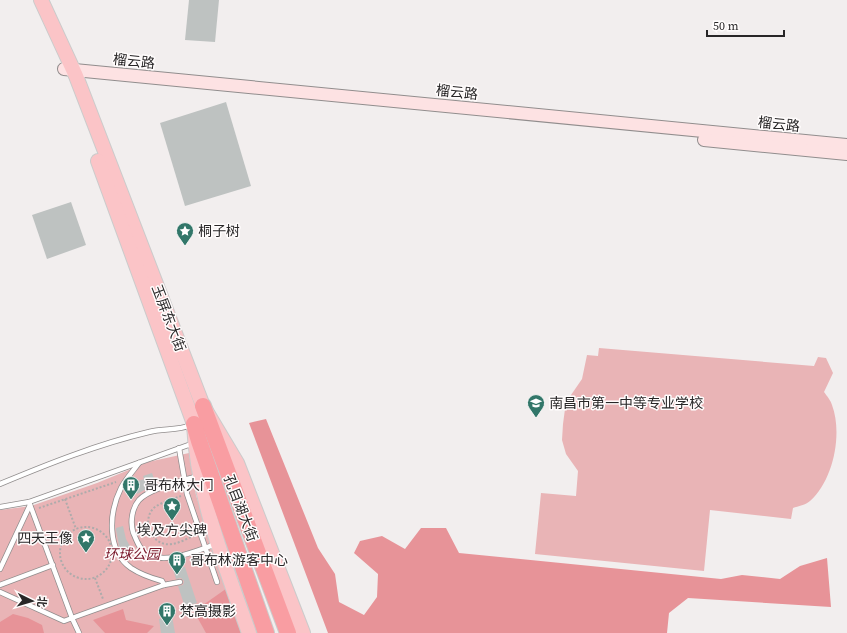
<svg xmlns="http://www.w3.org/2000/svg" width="847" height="633" font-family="'Source Serif 4','Noto Sans SC',serif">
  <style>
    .green { fill: #e9b4b6 }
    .forest { fill: #e79398 }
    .building { fill: #bec2c1 }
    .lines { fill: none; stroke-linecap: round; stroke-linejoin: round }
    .lane-casing { stroke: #918d8d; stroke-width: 6 }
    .secondary-casing { stroke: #918d8d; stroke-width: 14 }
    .primary-casing { stroke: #cbcbcb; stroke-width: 16 }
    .highway-casing { stroke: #cbcbcb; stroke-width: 18 }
    .path { stroke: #aeabab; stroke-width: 2; stroke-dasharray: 2 2; stroke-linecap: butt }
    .lane { stroke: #fff; stroke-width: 4.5 }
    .secondary { stroke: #fde2e3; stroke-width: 12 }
    .primary { stroke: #fbc4c7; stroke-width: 14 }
    .highway { stroke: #f99da2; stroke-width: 16 }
    .labels { text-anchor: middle; stroke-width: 3; stroke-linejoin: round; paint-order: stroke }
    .street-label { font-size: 14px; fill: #282627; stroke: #fffcfc }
    .poi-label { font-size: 14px; fill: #282627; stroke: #fffcfc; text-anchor: start }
    .park-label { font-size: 14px; font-style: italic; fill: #7a182a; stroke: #fffcfc }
  </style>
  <rect width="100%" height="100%" fill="#f2eeee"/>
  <!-- green -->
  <g class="green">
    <path d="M 599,348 L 814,366 L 818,357 L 826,358 L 833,373 L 824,392 C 827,396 831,401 832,405 C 843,434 833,481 810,501 C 806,505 798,506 793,508 L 791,519 L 710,510 L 704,571 L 535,554 L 541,493 L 576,496 L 578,471 L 566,454 L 562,440 L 563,424 L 565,409 L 571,395 L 582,379 L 587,355 L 598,356 Z"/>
    <path d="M 189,453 L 196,495 L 241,633 L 0,633 L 0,510 L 31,506 L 97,483 L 148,462 Z"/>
  </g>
  <!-- forest -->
  <g class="forest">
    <path d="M 266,419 L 318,548 L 335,574 L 339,602 L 364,615 L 377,597 L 378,574 L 354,553 L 360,541 L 382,536 L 405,549 L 421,528 L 446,528 L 459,553 L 721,579 L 742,575 L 780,579 L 800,566 L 827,558 L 831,607 L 688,598 L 669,613 L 667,633 L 328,633 L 249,423 Z"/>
    <path d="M 230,586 L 247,633 L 206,633 L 196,615 L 203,605 Z"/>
    <path d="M 123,609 L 126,620 L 154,626 L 147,633 L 105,633 L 93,620 Z"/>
    <path d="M 13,614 L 28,618 L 42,625 L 44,633 L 0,633 L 0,622 Z"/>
  </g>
  <!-- building -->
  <g class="building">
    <path d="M 189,0 L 219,0 L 215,42 L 185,40 Z"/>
    <path d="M 226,102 L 251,186 L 185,206 L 160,123 Z"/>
    <path d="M 71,202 L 86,245 L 47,259 L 32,215 Z"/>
    <path d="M 152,473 L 156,484 L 137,494 L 133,483 L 144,479 L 143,476 Z"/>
    <path d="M 123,526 L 126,539 L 134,553 L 125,557 L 119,546 L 116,530 L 116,528 Z"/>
    <path d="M 185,567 L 197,603 L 185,607 L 178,586 L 183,585 L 184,581 L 181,578 L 176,579 L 173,569 Z"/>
    <path d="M 172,616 L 175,633 L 161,633 L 159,619 Z"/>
  </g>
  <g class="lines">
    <!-- lane casing -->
    <g class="lane-casing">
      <g id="lane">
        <path d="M 179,448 L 187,494 L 217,582"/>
        <path d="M 139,463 C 133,471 125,480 121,488 C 109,512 106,550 131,568 C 140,574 151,578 162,581 L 164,585"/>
        <path d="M 199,476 C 183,480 149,489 139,500 C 132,508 130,522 133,532 C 136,539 139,549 146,553 C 164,566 198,550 216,544"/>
        <path d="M 0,484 C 48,464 98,444 149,432 C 163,428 177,431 191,425"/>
        <path d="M 29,502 L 72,618 L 164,585 L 180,582"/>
        <path d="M 0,507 L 29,502 L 194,443"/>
        <path d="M 0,569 L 30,505"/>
        <path d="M 0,585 L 53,565"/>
        <path d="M 0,592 L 64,621 L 72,618 L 79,633"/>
      </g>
    </g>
    <!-- secondary casing -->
    <g class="secondary-casing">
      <g id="secondary">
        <path d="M 64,69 L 847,145"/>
        <path d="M 704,140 L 847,154"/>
      </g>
    </g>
    <!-- primary casing -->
    <g class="primary-casing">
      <g id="primary">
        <path d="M 41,0 L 76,76 L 203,406 L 237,463 L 303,633"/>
        <path d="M 98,161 L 194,424 C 197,497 225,565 249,633"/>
      </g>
    </g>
    <!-- highway casing -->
    <g class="highway-casing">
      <g id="highway">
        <path d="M 203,406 L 288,633"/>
        <path d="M 194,424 L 199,441 L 266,633"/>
      </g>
    </g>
    <!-- path -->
    <g class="path">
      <path d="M 181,496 C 173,499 162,502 155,507 C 142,517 149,541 165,544 C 175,546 186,539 195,535"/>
      <path d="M 65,499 L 76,529"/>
      <path d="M 39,508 L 116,482"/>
      <circle cx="86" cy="553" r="26"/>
      <path d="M 142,534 L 150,531"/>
      <path d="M 95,578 L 103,599"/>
    </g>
    <!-- lane -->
    <use href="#lane" class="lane"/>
    <!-- secondary -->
    <use href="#secondary" class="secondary"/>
    <!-- primary -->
    <use href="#primary" class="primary"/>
    <!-- highway -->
    <use href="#highway" class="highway"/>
  </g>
  <!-- icons -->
  <defs>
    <g id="sight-pin" transform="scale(0.9)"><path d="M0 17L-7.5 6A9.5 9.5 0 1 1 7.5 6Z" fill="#327669" stroke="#fffcfc"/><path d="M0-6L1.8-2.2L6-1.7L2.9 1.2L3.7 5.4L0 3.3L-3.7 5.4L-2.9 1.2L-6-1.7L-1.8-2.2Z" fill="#fff"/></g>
    <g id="school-pin" transform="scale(0.9)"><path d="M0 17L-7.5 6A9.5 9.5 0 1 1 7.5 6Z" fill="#327669" stroke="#fffcfc"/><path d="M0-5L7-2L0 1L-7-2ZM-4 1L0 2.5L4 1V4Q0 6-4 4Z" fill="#fff"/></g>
    <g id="building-pin" transform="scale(0.9)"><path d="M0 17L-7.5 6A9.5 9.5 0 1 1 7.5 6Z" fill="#327669" stroke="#fffcfc"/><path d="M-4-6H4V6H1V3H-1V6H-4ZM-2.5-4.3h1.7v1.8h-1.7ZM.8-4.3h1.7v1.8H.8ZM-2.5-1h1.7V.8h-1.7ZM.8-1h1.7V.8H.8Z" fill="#fff"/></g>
  </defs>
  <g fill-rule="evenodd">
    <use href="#sight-pin" x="185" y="231"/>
    <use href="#school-pin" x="536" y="403"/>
    <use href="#building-pin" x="131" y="485"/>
    <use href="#sight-pin" x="172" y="506"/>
    <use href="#sight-pin" x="86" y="538"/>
    <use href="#building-pin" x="177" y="560"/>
    <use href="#building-pin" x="167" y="611"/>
  </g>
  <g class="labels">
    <!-- street labels -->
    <g class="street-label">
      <text transform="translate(134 61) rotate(6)" y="5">榴云路</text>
      <text transform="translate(457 92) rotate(6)" y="5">榴云路</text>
      <text transform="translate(779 124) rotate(6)" y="5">榴云路</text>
      <text transform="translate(169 318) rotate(69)" y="5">玉屏东大街</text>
      <text transform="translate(241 508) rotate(69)" y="5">孔目湖大街</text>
    </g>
    <!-- poi labels -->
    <g class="poi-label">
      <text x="198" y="236">桐子树</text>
      <text x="549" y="408">南昌市第一中等专业学校</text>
      <text x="144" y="490">哥布林大门</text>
      <text x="172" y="535" text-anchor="middle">埃及方尖碑</text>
      <text x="73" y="543" text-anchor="end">四天王像</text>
      <text x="190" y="565">哥布林游客中心</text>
      <text x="180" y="616">梵高摄影</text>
    </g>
    <!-- park labels -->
    <g class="park-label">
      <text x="132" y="559">环球公园</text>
    </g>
  </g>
  <!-- north arrow -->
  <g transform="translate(32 601) rotate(95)" stroke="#fffcfc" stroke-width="3" paint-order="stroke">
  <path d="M0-3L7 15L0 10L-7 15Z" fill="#282627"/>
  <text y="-6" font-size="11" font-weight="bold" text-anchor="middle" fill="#282627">北</text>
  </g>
  <!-- scale -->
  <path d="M707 30v6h77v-6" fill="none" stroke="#282627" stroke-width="2"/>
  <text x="713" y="30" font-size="12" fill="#282627" stroke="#fffcfc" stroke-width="3" paint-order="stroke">50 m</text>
</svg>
